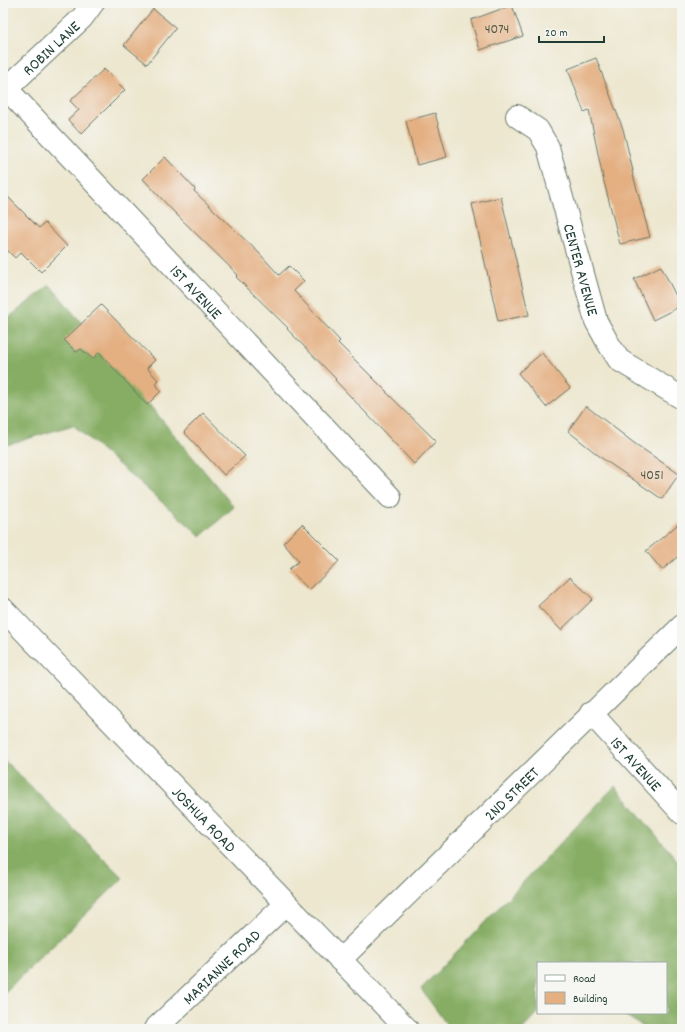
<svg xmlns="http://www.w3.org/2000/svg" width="685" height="1032" font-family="Dekko,sans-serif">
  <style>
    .forest { fill: #86ad64; stroke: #52754c }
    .building { fill: #e4af81 }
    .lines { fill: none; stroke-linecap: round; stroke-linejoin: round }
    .minor-casing { stroke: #67786a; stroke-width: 24 }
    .major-casing { stroke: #67786a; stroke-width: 24 }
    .minor { stroke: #fff; stroke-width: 22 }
    .major { stroke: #fff; stroke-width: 22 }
    .labels { text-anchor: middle; stroke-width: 4; stroke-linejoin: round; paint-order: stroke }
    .number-label { font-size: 14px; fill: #505a47 }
    .street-label { font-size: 16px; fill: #1f3d34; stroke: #f6f6f2 }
  </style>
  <rect width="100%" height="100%" fill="#f6f6f2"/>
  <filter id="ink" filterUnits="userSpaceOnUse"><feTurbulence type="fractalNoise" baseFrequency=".025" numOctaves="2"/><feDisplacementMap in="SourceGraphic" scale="8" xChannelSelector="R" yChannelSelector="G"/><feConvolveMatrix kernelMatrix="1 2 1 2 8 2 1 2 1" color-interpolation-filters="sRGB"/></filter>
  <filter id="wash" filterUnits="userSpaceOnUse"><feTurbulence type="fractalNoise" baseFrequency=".012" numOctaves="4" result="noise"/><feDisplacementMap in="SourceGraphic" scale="16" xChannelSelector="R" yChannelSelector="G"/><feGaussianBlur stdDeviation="0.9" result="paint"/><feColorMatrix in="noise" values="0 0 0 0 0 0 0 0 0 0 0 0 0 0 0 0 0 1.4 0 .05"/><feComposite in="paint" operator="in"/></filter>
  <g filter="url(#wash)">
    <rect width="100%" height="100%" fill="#ede7cf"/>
    <!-- forest -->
    <g class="forest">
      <path d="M 50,285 L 234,507 L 201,536 L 73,425 L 3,446 L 3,322 Z"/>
      <path d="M 3,759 L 123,878 L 3,994 Z"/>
      <path d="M 615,786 L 682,866 L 682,1029 L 647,1029 L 621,1013 L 666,1013 L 666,963 L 538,963 L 538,1013 L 523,1029 L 450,1029 L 421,989 Z"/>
    </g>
    <g id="blocks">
      <!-- building -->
      <g class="building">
        <path d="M 512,5 L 523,36 L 480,50 L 471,20 Z"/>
        <path d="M 153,9 L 176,28 L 147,64 L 124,45 Z"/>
        <path d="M 596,58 L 623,129 L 633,171 L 632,171 L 650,237 L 620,244 L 603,178 L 589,110 L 584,112 L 568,69 Z"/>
        <path d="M 104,69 L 125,90 L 81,134 L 68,120 L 79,110 L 70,101 Z"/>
        <path d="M 435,113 L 447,157 L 417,165 L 406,121 Z"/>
        <path d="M 165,157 L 195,189 L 194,191 L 259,253 L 279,275 L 289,266 L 304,281 L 294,291 L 340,341 L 338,343 L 387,392 L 386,392 L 436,441 L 414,464 L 335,380 L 336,379 L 287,329 L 288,328 L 236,277 L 238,275 L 175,213 L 143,179 Z"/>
        <path d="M 3,192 L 39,228 L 45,223 L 67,246 L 41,272 L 21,252 L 15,258 L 3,246 Z"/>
        <path d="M 501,197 L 529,315 L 498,321 L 472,204 Z"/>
        <path d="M 661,266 L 681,306 L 653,320 L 634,279 Z"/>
        <path d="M 101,305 L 155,360 L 147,368 L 158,380 L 155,383 L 161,391 L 147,405 L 99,352 L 93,359 L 81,349 L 76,352 L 64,340 Z"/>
        <path d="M 542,353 L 570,388 L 546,407 L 518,373 Z"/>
        <path d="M 586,406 L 634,443 L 679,474 L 662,499 L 603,459 L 568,431 Z"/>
        <path d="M 203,413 L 245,456 L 224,475 L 184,432 Z"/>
        <path d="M 682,521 L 682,553 L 662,570 L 646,551 Z"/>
        <path d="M 302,524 L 339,561 L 309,590 L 289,569 L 299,561 L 283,543 Z"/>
        <path d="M 570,577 L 593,599 L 561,630 L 538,606 Z"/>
      </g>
    </g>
  </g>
  <g filter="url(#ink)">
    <use href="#blocks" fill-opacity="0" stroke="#67786a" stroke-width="1"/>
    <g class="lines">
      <!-- minor casing -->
      <g class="minor-casing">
        <g id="minor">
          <path id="s1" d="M 3,85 L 390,497"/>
          <path id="s2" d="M 6,89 L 82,18 L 93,3"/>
          <path id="s3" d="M 517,116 L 538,130 L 548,147 L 596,321 L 608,343 L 619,360 L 682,398"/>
          <path id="s4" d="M 591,713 L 682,813"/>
          <path id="s5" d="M 340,960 L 682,626"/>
          <path id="s6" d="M 155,1029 L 286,904"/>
        </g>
      </g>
      <!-- major casing -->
      <g class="major-casing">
        <g id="major">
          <path id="s7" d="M 3,609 L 407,1029"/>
        </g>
      </g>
      <!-- minor -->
      <use href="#minor" class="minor"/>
      <!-- major -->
      <use href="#major" class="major"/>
    </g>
  </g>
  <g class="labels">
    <!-- number labels -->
    <g class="number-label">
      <text x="497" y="33">4074</text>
      <text x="652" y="479">4051</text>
    </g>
    <!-- street labels -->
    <g class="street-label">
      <text dy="6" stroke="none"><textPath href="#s2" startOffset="61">ROBIN LANE</textPath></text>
      <text dy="6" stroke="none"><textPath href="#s3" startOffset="172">CENTER AVENUE</textPath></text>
      <text dy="6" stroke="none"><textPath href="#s1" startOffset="283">1ST AVENUE</textPath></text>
      <text dy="6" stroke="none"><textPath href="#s4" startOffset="68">1ST AVENUE</textPath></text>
      <text dy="6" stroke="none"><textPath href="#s5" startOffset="239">2ND STREET</textPath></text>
      <text dy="6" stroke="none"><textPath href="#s7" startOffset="291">JOSHUA ROAD</textPath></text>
      <text dy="6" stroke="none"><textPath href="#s6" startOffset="91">MARIANNE ROAD</textPath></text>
    </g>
  </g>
  <!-- margin -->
  <rect width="685" height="1032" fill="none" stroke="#f6f6f2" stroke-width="16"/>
  <!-- legend -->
  <rect x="537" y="962" width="130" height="52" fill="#f6f6f2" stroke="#a0aca6"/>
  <rect x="545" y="975" width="20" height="6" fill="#ffffff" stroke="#a0aca6"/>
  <text x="573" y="982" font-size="12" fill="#1f3d34">Road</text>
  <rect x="545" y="992" width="20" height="12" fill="#e4af81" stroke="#a0aca6"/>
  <text x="573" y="1002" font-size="12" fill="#1f3d34">Building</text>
  <!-- scale -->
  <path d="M539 36v6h65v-6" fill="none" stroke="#1f3d34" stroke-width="2"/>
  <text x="545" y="36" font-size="12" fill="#1f3d34" stroke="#f6f6f2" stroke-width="3" paint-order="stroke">20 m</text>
</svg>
